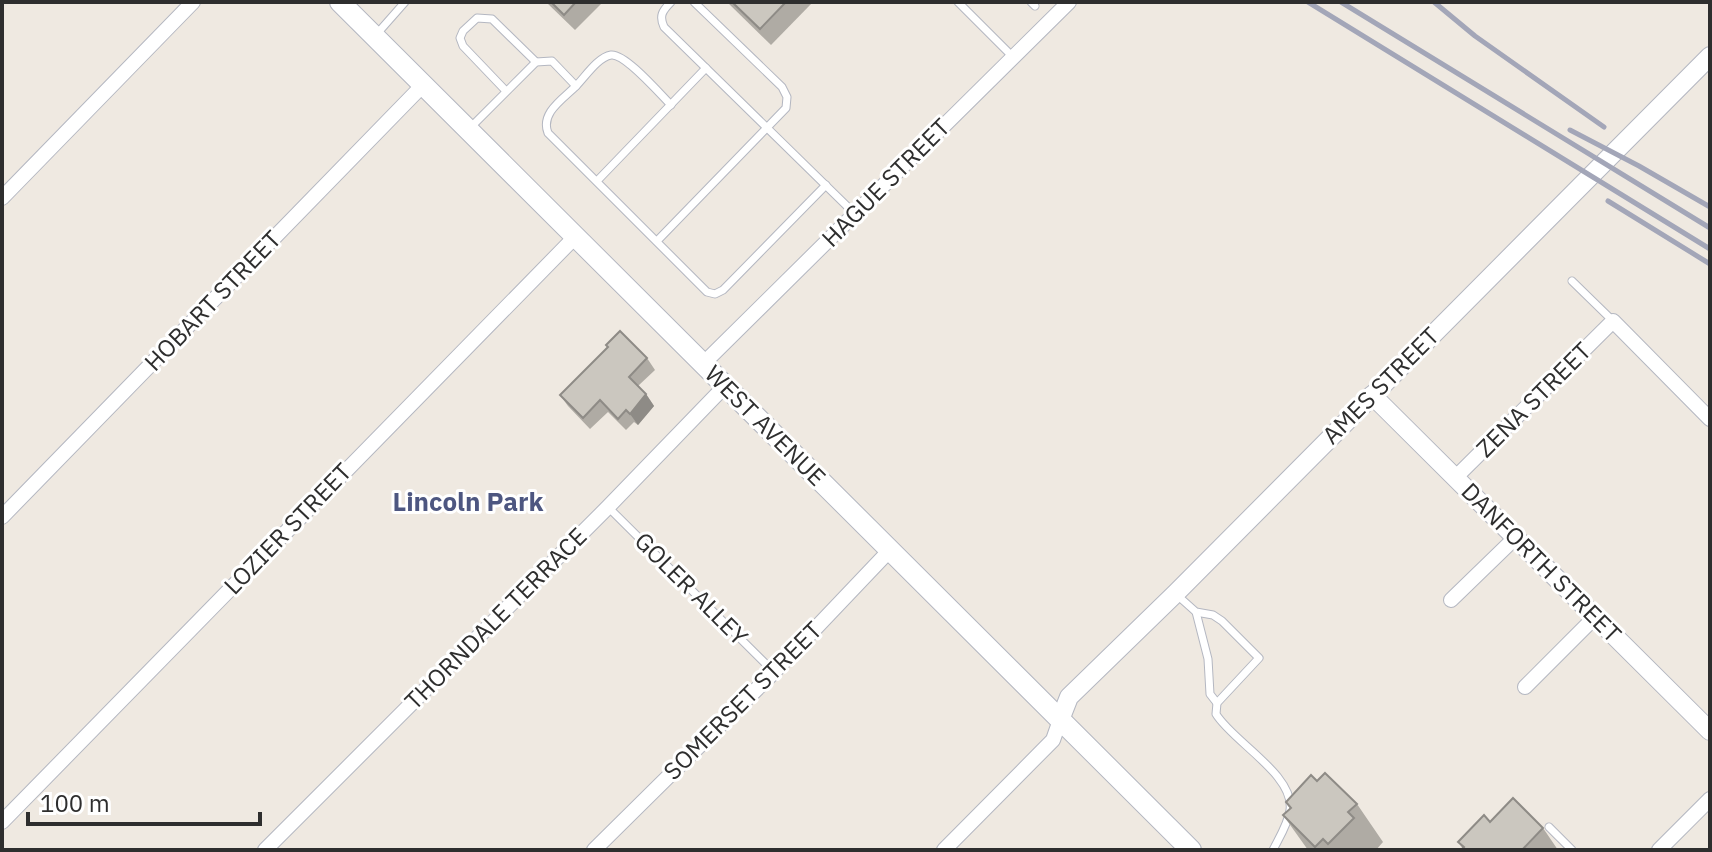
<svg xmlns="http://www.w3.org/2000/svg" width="1712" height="852" font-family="'IBM Plex Sans',sans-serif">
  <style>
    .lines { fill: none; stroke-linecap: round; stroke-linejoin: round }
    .service-casing { stroke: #b4b7c1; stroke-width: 9 }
    .minor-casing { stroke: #b4b7c1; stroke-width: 16 }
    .tertiary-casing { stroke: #b4b7c1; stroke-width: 20 }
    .secondary-casing { stroke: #b4b7c1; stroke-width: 22 }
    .service { stroke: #fff; stroke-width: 7 }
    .minor { stroke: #fff; stroke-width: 14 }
    .tertiary { stroke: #fff; stroke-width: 18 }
    .secondary { stroke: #fff; stroke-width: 20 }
    .rail { stroke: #a3a6b8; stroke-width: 5 }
    .wall { fill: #afaba4 }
    .shaded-wall { fill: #8e8b86 }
    .building { fill: #cbc7bf; stroke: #8e8b86; stroke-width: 2 }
    .labels { text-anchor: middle; stroke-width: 6; stroke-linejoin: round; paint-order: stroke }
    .street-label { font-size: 24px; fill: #2e2e2e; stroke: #fff }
    .neighbourhood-label { font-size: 26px; font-weight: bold; fill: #4d5680; stroke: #fff }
  </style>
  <rect width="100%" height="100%" fill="#efe9e1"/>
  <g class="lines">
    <!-- service casing -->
    <g class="service-casing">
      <g id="service">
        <path d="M 671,2 C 662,11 659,16 664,27 L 855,214"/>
        <path d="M 958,2 L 1013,57"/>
        <path d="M 1031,2 L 1035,6"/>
        <path d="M 375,36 L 405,2"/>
        <path d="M 576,86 C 585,77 598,57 611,55 C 625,53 660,94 671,105"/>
        <path d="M 506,91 L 463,46 L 460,38 L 463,31 L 477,18 L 492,19 L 536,62"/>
        <path d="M 470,128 L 536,62 L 552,61 L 576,86 C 563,99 540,113 548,133 L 707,292 L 715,294 L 723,290 L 826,185"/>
        <path d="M 597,181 L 706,68"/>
        <path d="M 657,241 L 786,108 L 787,97 L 782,87 L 694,2"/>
        <path d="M 1572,281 L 1613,321"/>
        <path d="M 608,507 L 774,672"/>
        <path d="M 1177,595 L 1196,612 L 1213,615 L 1222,621 L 1259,658 L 1217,703 L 1216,714 C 1232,741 1295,775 1290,810 C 1288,824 1279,838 1273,850"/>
        <path d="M 1196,612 L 1208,659 L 1210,694 L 1217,703"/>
        <path d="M 1549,827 L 1572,850"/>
      </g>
    </g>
    <!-- minor casing -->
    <g class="minor-casing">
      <g id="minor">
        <path d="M 2,198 L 193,2"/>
        <path d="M 703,364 L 1069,2"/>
        <path d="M 1455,478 L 1613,321 L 1710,419"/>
        <path d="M 2,517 L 423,85"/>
        <path d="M 1451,600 L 1515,538"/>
        <path d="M 1525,687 L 1595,617"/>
        <path d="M 2,822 L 575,237"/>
        <path d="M 265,850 L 608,507 L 725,386"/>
        <path d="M 594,850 L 774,672 L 890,550"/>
        <path d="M 944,850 L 1053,740 L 1060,720"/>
        <path d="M 1659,850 L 1710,799"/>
      </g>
    </g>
    <!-- tertiary casing -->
    <g class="tertiary-casing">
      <g id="tertiary">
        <path d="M 1372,395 L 1710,731"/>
        <path d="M 1060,720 L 1069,697 L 1176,593 L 1710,56"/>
      </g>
    </g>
    <!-- secondary casing -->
    <g class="secondary-casing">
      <path id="secondary" d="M 340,2 L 1191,850"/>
    </g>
    <!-- service -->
    <use href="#service" class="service"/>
    <!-- minor -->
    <use href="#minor" class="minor"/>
    <!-- tertiary -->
    <use href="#tertiary" class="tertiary"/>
    <!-- secondary -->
    <use href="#secondary" class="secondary"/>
    <!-- rail -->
    <g class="rail">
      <path d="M 1308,2 L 1710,249"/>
      <path d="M 1341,2 L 1710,228"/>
      <path d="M 1434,2 L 1475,36 L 1604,127"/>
      <path d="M 1570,130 L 1639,166 L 1710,207"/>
      <path d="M 1608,201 L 1710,264"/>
    </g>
  </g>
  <!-- wall -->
  <g class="wall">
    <path d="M 546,2 L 603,2 L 575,30 Z"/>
    <path d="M 727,2 L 813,2 L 771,45 Z"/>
    <path d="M 647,358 L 655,370 L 638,386 L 646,394 L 654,406 L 638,425 L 634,422 L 626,430 L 608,412 L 590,429 L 568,406 L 560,395 Z"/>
    <path d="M 1317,781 L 1357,804 L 1383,842 L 1376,850 L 1308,850 L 1283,815 L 1290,808 L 1286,802 Z"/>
    <path d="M 1543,828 L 1558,850 L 1461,850 L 1463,849 L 1458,842 Z"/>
  </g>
  <!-- shaded-wall -->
  <path class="shaded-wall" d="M 646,394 L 654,406 L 638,425 L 630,414 Z"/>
  <!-- building -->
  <g class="building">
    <path d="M 551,2 L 576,2 L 564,15 Z"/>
    <path d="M 732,2 L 786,2 L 760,29 Z"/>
    <path d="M 620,331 L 647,358 L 629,377 L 646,394 L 630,414 L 626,410 L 618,419 L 600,400 L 583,418 L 560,395 L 608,347 L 606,345 Z"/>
    <path d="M 1325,773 L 1357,804 L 1348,812 L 1354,818 L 1328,844 L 1323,839 L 1315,847 L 1283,815 L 1291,808 L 1286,802 L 1311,775 L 1317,781 Z"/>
    <path d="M 1513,798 L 1543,828 L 1522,850 L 1461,850 L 1464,847 L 1458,842 L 1484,815 L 1490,822 Z"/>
  </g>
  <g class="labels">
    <!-- street labels -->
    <g class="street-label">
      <text transform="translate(886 183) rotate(-45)" y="8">HAGUE STREET</text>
      <text transform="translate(213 301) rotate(-46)" y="8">HOBART STREET</text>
      <text transform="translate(1381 386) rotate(-45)" y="8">AMES STREET</text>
      <text transform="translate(1534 400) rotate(-45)" y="8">ZENA STREET</text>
      <text transform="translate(765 426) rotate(45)" y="8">WEST AVENUE</text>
      <text transform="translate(288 529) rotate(-46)" y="8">LOZIER STREET</text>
      <text transform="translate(1541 563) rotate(45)" y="8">DANFORTH STREET</text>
      <text transform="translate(691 589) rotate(45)" y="8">GOLER ALLEY</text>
      <text transform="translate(496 619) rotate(-45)" y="8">THORNDALE TERRACE</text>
      <text transform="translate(743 701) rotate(-45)" y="8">SOMERSET STREET</text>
    </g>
    <!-- neighbourhood labels -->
    <g class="neighbourhood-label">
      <text x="468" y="511">Lincoln Park</text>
    </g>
  </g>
  <!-- border -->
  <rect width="1712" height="852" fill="none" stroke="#2e2e2e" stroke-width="8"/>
  <!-- scale -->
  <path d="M28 812v12h232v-12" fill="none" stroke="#2e2e2e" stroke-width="4"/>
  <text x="40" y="812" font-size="24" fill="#2e2e2e" stroke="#ffffff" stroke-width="6" paint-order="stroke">100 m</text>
</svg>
